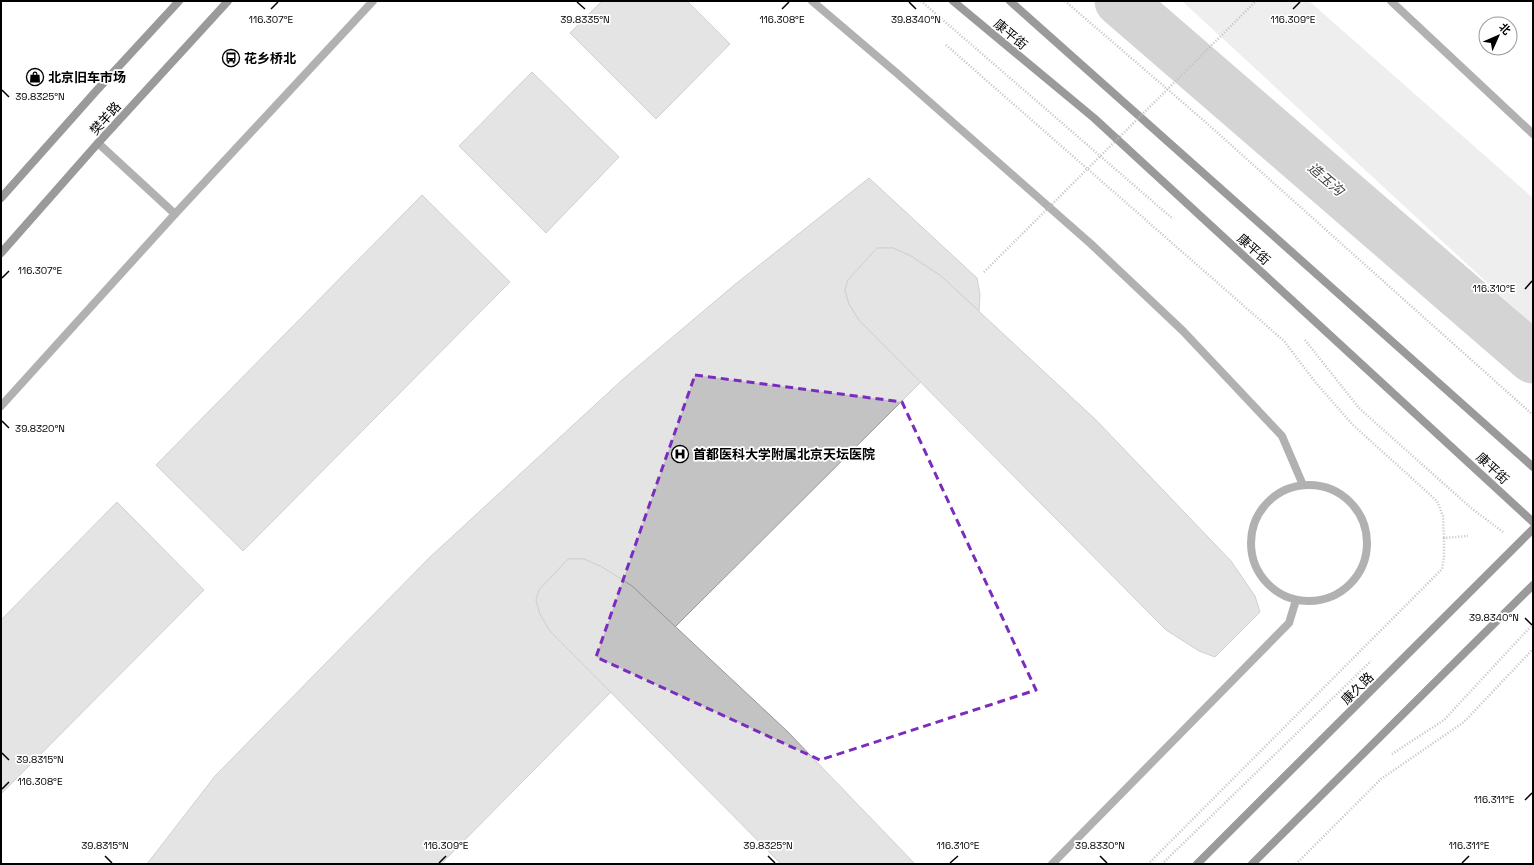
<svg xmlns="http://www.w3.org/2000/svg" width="1534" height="865" font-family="'Space Grotesk','Noto Sans SC',sans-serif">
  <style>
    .green { fill: #dadada }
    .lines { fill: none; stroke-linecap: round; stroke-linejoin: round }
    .river { stroke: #a1a1a1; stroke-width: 51 }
    .building { fill: #c3c3c3; stroke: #979797 }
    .path { stroke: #757575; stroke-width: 2.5; stroke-dasharray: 1 2; stroke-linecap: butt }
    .lane { stroke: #535353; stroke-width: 8 }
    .secondary { stroke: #202020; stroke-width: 8 }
    .path-bridge { stroke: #757575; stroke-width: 2.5; stroke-dasharray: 1 2; stroke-linecap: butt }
    .marked { fill: none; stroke: #7b2cbf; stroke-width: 3; stroke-dasharray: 8 5; stroke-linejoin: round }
    .ticks { fill: none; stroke: #000; stroke-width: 1.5 }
    .labels { text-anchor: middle; stroke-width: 3.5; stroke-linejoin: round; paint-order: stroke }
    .street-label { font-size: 13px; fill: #000; stroke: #fff }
    .poi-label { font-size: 13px; font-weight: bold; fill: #000; stroke: #fff; text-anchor: start }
    .water-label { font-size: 14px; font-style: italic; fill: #424242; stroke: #fff }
    .ticks-label { font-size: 10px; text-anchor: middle; fill: #000; stroke: #fff; stroke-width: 3.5; stroke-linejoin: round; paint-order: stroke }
  </style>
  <rect width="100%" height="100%" fill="#fff"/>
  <!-- green -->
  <path class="green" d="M 1182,1 L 1309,1 L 1533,198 L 1533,325 Z"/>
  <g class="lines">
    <!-- river -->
    <path class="river" d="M 1120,1 L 1533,358"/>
  </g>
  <!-- building -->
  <g class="building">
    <path d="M 602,1 L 687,1 L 730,44 L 656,119 L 570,33 Z"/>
    <path d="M 532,72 L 619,157 L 546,233 L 459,146 Z"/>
    <path d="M 869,178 L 977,278 L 980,294 L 979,311 L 941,276 L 911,256 L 893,248 L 877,248 L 848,280 L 845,290 L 849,304 L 859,320 L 921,382 L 675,627 L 632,586 L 602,567 L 584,559 L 568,559 L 539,590 L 536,600 L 540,614 L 550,631 L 611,692 L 441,864 L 147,864 L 215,776 L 429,558 L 622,380 L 733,286 Z"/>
    <path d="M 422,195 L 510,282 L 243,551 L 156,465 Z"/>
    <path d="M 877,248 L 893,248 L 911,256 L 941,276 L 1096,420 L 1231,561 L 1255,596 L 1260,612 L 1215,657 L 1199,651 L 1166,630 L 859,320 L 849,304 L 845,290 L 848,280 Z"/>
    <path d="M 117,502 L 204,590 L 1,794 L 1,620 Z"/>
    <path d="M 568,559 L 584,559 L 602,567 L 632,586 L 787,731 L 915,864 L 781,864 L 550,631 L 540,614 L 536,600 L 539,590 Z"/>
  </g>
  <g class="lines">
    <!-- path -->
    <g class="path">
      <path d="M 921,1 L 1173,219"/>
      <path d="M 1065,1 L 1202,119 L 1533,415"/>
      <path d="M 946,45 L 1284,341 L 1316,383 L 1353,425 L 1437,501 L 1443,516 L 1444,538"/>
      <path d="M 1305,340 L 1359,408 L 1471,508 L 1503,532"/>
      <path d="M 1392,754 L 1444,720 L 1533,624"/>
      <path d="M 1148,864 L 1442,569 L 1444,557 L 1444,538 L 1468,536"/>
      <path d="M 1162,864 L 1371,661"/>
      <path d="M 1296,864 L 1381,779 L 1464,722 L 1533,649"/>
    </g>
    <!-- lane -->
    <g class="lane">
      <path d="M 812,1 L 899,75 L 1091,244 L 1183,331 L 1282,436 L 1303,485"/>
      <path d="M 1391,1 L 1533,134"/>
      <path d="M 98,143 L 175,214 L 373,1"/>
      <path d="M 1,406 L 175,214"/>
      <circle cx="1309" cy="543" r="58"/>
      <path d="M 1052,864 L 1289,623 L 1296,600"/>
    </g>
    <!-- secondary -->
    <g class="secondary">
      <path d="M 953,1 L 1094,118 L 1533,522"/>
      <path d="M 1010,1 L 1533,467"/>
      <path d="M 1,198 L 97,90 L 179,1"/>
      <path d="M 1,253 L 98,143 L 228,1"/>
      <path d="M 1197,864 L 1533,529"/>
      <path d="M 1252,864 L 1533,585"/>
    </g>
    <!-- path-bridge -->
    <path class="path-bridge" d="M 984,272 L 1256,1"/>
  </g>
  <!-- marked area -->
  <path d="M0 0H1534V865H0ZM 695,375 L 902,402 L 1036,690 L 820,760 L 596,657 Z" fill="#fff" fill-opacity=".55" fill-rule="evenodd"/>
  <path class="marked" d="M 695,375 L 902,402 L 1036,690 L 820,760 L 596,657 Z"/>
  <!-- ticks -->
  <path class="ticks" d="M 577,2 L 585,9M 909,2 L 916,9M 271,9 L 278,2M 782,9 L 789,2M 1293,9 L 1300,2M 2,90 L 9,97M 2,278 L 9,271M 1525,289 L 1532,281M 2,421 L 9,428M 1525,618 L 1532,625M 2,753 L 9,760M 2,789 L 9,782M 1525,800 L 1532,793M 105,856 L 112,863M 768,856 L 775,863M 1100,856 L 1107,863M 439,863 L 446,856M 950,863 L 958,856M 1462,863 L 1469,856"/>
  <!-- icons -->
  <defs>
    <g id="bus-ring" transform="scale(0.9)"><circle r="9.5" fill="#fff" stroke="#000" stroke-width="1.5"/><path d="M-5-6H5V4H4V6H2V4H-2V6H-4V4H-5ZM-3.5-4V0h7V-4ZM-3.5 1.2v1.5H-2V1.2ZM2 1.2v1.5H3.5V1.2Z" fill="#000"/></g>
    <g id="shop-ring" transform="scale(0.9)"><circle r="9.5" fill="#fff" stroke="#000" stroke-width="1.5"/><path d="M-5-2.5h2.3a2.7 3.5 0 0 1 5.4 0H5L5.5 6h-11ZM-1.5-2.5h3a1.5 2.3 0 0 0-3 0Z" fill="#000"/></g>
    <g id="hospital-ring" transform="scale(0.9)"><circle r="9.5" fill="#fff" stroke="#000" stroke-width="1.5"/><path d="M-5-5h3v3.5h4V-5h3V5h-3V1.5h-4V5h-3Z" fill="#000"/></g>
  </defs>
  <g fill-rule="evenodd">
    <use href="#bus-ring" x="231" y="58"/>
    <use href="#shop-ring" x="35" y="77"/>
    <use href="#hospital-ring" x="680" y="454"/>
  </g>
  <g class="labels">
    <!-- street labels -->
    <g class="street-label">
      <text transform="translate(1011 34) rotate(40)" y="5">康平街</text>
      <text transform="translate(105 118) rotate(-48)" y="5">樊羊路</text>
      <text transform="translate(1254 249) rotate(42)" y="5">康平街</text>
      <text transform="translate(1493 468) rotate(43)" y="5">康平街</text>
      <text transform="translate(1357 688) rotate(-45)" y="5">康久路</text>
    </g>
    <!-- poi labels -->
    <g class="poi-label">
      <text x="244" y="63">花乡桥北</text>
      <text x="48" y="82">北京旧车市场</text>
      <text x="693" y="459">首都医科大学附属北京天坛医院</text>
    </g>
    <!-- water labels -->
    <g class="water-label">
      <text transform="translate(1326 179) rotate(41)" y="5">造玉沟</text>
    </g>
  </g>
  <g class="ticks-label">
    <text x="271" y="23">116.307°E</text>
    <text x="585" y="23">39.8335°N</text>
    <text x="782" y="23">116.308°E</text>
    <text x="916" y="23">39.8340°N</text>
    <text x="1293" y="23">116.309°E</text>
    <text x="40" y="100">39.8325°N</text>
    <text x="40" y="274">116.307°E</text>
    <text x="1494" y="292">116.310°E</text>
    <text x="40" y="432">39.8320°N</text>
    <text x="1494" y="621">39.8340°N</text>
    <text x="40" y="763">39.8315°N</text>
    <text x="40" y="785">116.308°E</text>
    <text x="1494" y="803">116.311°E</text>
    <text x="446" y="849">116.309°E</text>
    <text x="958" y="849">116.310°E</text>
    <text x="105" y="849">39.8315°N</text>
    <text x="768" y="849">39.8325°N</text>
    <text x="1100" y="849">39.8330°N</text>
    <text x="1469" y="849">116.311°E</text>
  </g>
  <!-- border -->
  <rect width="1534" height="865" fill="none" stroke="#000000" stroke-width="4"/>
  <!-- north arrow -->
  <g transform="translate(1498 36) rotate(45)"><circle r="19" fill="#ffffff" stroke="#999999"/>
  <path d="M0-3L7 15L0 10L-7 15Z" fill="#000000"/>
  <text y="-6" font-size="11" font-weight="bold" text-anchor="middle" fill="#000000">北</text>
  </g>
</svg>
